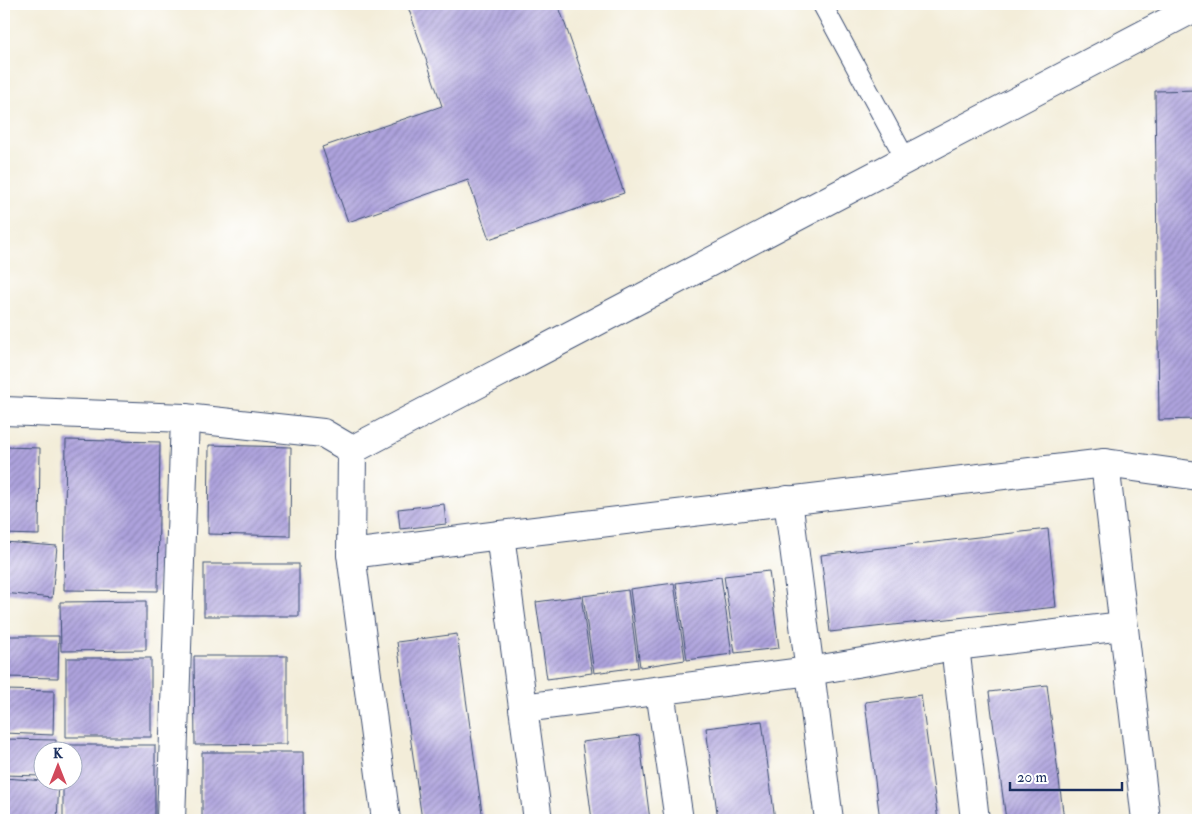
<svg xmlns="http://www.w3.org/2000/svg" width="1202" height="824" font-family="'IM FELL Double Pica',serif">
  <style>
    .building { fill: url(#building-hatch) }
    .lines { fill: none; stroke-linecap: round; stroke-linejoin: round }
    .service-casing { stroke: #3b4c70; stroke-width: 21 }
    .minor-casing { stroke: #3b4c70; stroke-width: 30 }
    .tertiary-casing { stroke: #3b4c70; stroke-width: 30 }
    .service { stroke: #fff; stroke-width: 19 }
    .minor { stroke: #fff; stroke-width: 28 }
    .tertiary { stroke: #fff; stroke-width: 28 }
  </style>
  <defs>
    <pattern id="building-hatch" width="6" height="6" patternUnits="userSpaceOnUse" patternTransform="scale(1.25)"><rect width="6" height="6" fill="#aea3dd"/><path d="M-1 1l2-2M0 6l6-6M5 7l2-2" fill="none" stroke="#8d85b6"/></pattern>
  </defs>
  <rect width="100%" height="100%" fill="#fff"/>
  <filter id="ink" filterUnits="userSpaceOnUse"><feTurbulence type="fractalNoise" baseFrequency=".02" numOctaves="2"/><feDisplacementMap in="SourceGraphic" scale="10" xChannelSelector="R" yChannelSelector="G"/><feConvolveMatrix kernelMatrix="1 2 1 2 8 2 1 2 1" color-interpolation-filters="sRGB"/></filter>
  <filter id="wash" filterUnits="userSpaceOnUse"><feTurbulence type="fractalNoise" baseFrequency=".0096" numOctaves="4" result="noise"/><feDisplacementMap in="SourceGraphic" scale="20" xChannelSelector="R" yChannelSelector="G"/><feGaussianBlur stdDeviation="1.12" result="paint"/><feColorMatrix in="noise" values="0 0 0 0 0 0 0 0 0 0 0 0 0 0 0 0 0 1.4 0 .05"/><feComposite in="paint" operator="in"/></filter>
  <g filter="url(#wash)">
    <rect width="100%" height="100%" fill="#f3edd9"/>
    <g id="blocks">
      <!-- building -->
      <g class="building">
        <path d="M 407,4 L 558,4 L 624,193 L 489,239 L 468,180 L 348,222 L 322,147 L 442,106 Z"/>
        <path d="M 1198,90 L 1198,419 L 1159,420 L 1155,91 Z"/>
        <path d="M 66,440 L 160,442 L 158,591 L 64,590 Z"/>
        <path d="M 209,445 L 291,447 L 290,536 L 208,534 Z"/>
        <path d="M 4,447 L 40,448 L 39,535 L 4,534 Z"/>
        <path d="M 444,504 L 446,524 L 400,529 L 398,509 Z"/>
        <path d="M 1048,529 L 1056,607 L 830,632 L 821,555 Z"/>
        <path d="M 4,542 L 57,546 L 52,598 L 4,593 Z"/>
        <rect x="204" y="564" width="95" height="52"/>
        <path d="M 769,571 L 779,648 L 735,653 L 724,576 Z"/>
        <path d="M 721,577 L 732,654 L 687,660 L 676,583 Z"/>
        <path d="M 674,583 L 685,660 L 640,667 L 630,589 Z"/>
        <path d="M 628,590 L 638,667 L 594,673 L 583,596 Z"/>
        <path d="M 581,596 L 592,673 L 547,679 L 536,602 Z"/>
        <path d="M 146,601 L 146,650 L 61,651 L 60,602 Z"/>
        <path d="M 457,634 L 483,820 L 422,820 L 397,642 Z"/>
        <path d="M 4,636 L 59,636 L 58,678 L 4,677 Z"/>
        <path d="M 194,656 L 287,656 L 287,744 L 195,745 Z"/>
        <rect x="66" y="658" width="85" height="79"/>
        <path d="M 1047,685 L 1064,820 L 1006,820 L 989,692 Z"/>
        <path d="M 4,690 L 54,691 L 53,735 L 4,733 Z"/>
        <path d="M 921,695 L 938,820 L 880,820 L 865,702 Z"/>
        <path d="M 762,721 L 775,820 L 718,820 L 706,728 Z"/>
        <path d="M 639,735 L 650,820 L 592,820 L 582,742 Z"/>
        <path d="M 4,739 L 56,740 L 56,752 L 42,752 L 42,776 L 4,775 Z"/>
        <path d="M 63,745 L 155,745 L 155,820 L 63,820 L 63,782 L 72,782 L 72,752 L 63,752 Z"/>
        <path d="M 202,752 L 303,752 L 304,818 L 202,819 Z"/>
        <path d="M 4,778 L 59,782 L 57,820 L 4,820 Z"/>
      </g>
    </g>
  </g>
  <g filter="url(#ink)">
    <use href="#blocks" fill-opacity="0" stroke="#3b4c70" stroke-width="1"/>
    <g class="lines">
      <!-- service casing -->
      <g class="service-casing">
        <path id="service" d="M 822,4 L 906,160"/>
      </g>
      <!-- minor casing -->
      <g class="minor-casing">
        <g id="minor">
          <path d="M 4,411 L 185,418 L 323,433 L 352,450"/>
          <path d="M 1105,463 L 1146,820"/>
          <path d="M 788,500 L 829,820"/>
          <path d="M 500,535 L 538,820"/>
          <path d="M 351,554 L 500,535 L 1105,463 L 1198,476"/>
          <path d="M 955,646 L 975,820"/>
          <path d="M 660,691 L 679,820"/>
          <path d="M 523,708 L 810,671 L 955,646 L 1123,626"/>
          <path d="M 171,820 L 185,418"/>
        </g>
      </g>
      <!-- tertiary casing -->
      <g class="tertiary-casing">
        <path id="tertiary" d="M 386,820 L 351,554 L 352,450 L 1198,6"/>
      </g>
      <!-- service -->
      <use href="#service" class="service"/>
      <!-- minor -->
      <use href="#minor" class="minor"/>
      <!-- tertiary -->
      <use href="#tertiary" class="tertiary"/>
    </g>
  </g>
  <!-- margin -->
  <rect width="1202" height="824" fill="none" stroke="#fff" stroke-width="20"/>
  <!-- north arrow -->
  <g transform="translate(58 766)"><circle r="24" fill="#ffffff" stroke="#a4acbf"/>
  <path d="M0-4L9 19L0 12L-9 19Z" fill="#d1495b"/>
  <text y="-8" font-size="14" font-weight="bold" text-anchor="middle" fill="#1b2f5e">K</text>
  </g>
  <!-- scale -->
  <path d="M1010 782v8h112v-8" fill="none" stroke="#1b2f5e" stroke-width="2.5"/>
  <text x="1017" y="782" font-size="15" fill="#1b2f5e" stroke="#ffffff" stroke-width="4" paint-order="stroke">20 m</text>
</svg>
